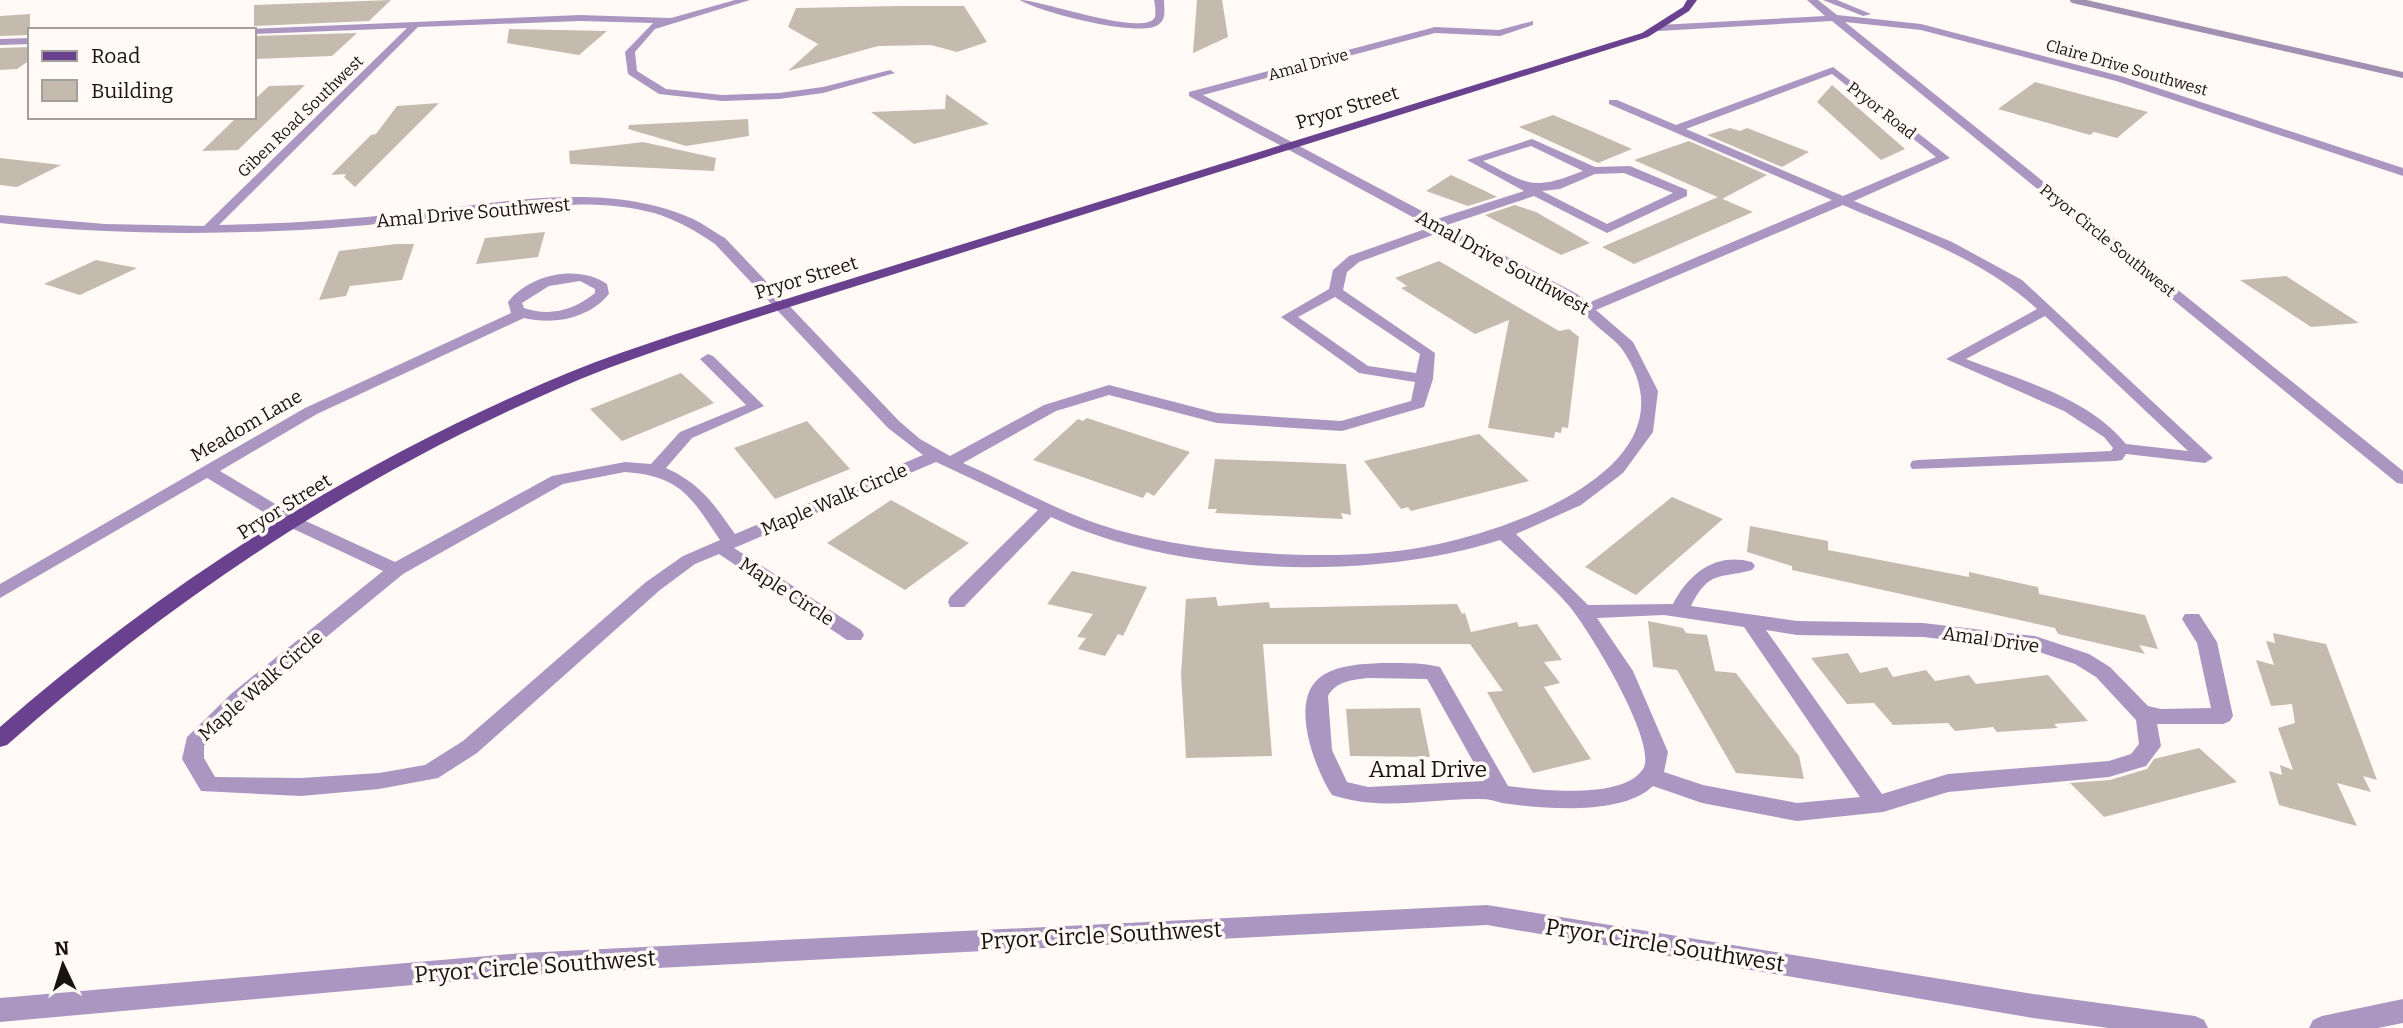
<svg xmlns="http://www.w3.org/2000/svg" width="2403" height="1028" font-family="Bitter,serif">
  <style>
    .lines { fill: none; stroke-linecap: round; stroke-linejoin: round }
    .stream { stroke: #a190b1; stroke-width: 6 }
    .building { fill: #c5baae }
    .minor { fill: #ab96c2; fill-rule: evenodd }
    .major { fill: #69418f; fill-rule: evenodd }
    .labels { text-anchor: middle; stroke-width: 7; stroke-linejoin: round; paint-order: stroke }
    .far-street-label { font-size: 16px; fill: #17140f; stroke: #fffaf5 }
    .street-label { font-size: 19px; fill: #17140f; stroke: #fffaf5 }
    .near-street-label { font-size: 23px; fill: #17140f; stroke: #fffaf5 }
  </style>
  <rect width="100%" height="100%" fill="#fffaf5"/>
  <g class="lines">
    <!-- stream -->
    <path class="stream" d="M 2073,0 L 2403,75"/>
  </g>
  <!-- building -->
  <g class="building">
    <path d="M 391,0 L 369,21 L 254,26 L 254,5 Z"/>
    <path d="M 1197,0 L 1222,0 L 1228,37 L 1193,53 Z"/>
    <path d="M 900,6 L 964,6 L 987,42 L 957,52 L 931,45 L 878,46 L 788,71 L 818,44 L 788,27 L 796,8 Z"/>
    <path d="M 30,14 L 30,35 L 0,36 L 0,16 Z"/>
    <path d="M 509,29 L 607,31 L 579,55 L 507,43 Z"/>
    <path d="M 357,33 L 332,56 L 254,59 L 254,36 Z"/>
    <path d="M 30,47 L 30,60 L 17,69 L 0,70 L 0,48 Z"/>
    <path d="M 2035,82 L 2148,112 L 2117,138 L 2094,132 L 2090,135 L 1998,109 Z"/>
    <path d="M 305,85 L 238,150 L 202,151 L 237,117 L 254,117 L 254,100 L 269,86 Z"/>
    <path d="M 1832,85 L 1905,149 L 1881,160 L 1817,102 Z"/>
    <path d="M 946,94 L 989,124 L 914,144 L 871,112 L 945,109 Z"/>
    <path d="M 439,103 L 355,187 L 344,177 L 346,174 L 331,175 L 371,135 L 376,134 L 397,106 Z"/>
    <path d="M 1553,115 L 1591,131 L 1632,149 L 1598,163 L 1519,127 Z"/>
    <path d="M 748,119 L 749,136 L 686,146 L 628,129 L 629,125 Z"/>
    <path d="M 1730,128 L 1740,131 L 1747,128 L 1809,152 L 1782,167 L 1707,135 Z"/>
    <path d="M 1689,141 L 1767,175 L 1722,199 L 1634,160 Z"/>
    <path d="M 643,142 L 716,158 L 714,171 L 570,164 L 569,151 Z"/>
    <path d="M 0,158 L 61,165 L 17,187 L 0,185 Z"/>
    <path d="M 1451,175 L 1483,190 L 1497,197 L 1468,206 L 1426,191 Z"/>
    <path d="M 1718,197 L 1753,212 L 1634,264 L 1602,247 Z"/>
    <path d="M 1515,205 L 1536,212 L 1590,243 L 1561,255 L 1485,215 Z"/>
    <path d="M 545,232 L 538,257 L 476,264 L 485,238 Z"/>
    <path d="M 396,244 L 414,244 L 402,280 L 350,286 L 346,296 L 319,300 L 339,251 Z"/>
    <path d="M 96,260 L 137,268 L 80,295 L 44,284 Z"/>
    <path d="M 1439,261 L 1559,331 L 1569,329 L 1579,337 L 1568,428 L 1562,427 L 1561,433 L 1555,432 L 1554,438 L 1488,428 L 1509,320 L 1475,334 L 1401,288 L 1407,286 L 1395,278 Z"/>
    <path d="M 2286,276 L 2359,323 L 2311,327 L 2240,280 Z"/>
    <path d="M 681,373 L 714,403 L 622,441 L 590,409 Z"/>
    <path d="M 1087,418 L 1190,452 L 1154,496 L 1147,492 L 1143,498 L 1033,460 L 1078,419 L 1083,421 Z"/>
    <path d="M 807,421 L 850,469 L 775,499 L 734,448 Z"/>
    <path d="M 1479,434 L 1529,481 L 1411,511 L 1408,507 L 1401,509 L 1364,461 Z"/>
    <path d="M 1215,459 L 1346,464 L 1351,515 L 1341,513 L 1343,519 L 1215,513 L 1217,509 L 1208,509 Z"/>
    <path d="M 1672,497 L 1723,519 L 1636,595 L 1585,567 Z"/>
    <path d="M 891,500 L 969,543 L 905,590 L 827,543 Z"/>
    <path d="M 1750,526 L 1828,541 L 1828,550 L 1969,577 L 1969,572 L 2038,587 L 2039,594 L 2145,615 L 2158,649 L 2139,645 L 2145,654 L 2058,634 L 2055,628 L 1792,570 L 1792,566 L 1747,552 Z"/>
    <path d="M 1072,571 L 1147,587 L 1123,636 L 1118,634 L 1105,656 L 1078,649 L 1086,638 L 1077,637 L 1093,614 L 1047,604 Z"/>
    <path d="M 1216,597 L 1218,606 L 1269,602 L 1270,608 L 1457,604 L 1462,614 L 1465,613 L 1471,632 L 1517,622 L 1519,627 L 1537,624 L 1562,660 L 1544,662 L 1560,683 L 1544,687 L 1591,759 L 1533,773 L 1487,692 L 1503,691 L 1470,644 L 1263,644 L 1272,756 L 1186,758 L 1181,674 L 1186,599 Z"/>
    <path d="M 1648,621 L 1683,628 L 1686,633 L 1707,635 L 1715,671 L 1736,673 L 1799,756 L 1804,779 L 1736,773 L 1677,670 L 1653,667 Z"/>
    <path d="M 2273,633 L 2326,644 L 2377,780 L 2363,776 L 2371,792 L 2337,783 L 2357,826 L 2279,805 L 2269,771 L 2282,775 L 2280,765 L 2293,770 L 2278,728 L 2295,723 L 2292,704 L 2271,706 L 2256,660 L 2274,665 L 2266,641 L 2275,643 Z"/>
    <path d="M 1848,653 L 1860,673 L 1887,667 L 1893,677 L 1926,670 L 1935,681 L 1969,675 L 1976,684 L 2048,675 L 2088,721 L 2054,724 L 2058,728 L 1997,732 L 1993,727 L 1955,731 L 1948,723 L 1893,725 L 1874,703 L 1847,704 L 1811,658 Z"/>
    <path d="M 1420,708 L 1430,757 L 1350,756 L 1346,709 Z"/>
    <path d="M 2199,748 L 2237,782 L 2104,817 L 2070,783 L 2110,780 L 2147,769 L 2154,759 Z"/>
  </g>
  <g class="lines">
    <!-- minor -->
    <g class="minor">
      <path d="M 735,0 L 750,0 L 655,29 L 635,52 L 637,71 L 666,89 L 722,95 L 779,93 L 823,87 L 890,70 L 895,73 L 823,93 L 779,99 L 722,101 L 659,94 L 628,74 L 625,52 L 653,23 L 580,21 L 418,27 L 219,225 C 281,224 343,220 405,213 C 498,204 604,179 693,219 C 704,224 714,232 725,238 L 899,421 L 920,439 L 950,456 L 1044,405 L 1109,385 L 1217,413 L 1341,421 L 1411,401 L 1415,382 L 1359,373 L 1281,317 L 1329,289 L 1333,270 L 1349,256 L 1431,227 L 1189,96 L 1189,92 L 1435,27 L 1499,30 L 1533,21 L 1533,25 L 1500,36 L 1435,33 L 1203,95 L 1437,219 L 1524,191 L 1467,160 L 1532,139 L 1595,167 L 1630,166 L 1687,190 L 1687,196 L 1607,233 L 1534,196 L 1447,225 L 1577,294 L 1588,303 L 1832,200 L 1609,104 L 1609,100 L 1617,100 L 1676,125 L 1833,67 L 1950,158 L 1854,201 L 1952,242 L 2022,280 L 2213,458 L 2205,463 L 2126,454 L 2122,460 L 2116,461 L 1912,469 L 1910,465 L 1912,461 L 1918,460 L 2111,451 L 2113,448 L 2104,437 L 2064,411 L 1946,359 L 2037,309 C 1983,259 1910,234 1843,205 L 1596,310 L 1633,342 L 1658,391 L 1653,432 L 1623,473 L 1581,505 L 1516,534 L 1588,605 L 1673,604 C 1689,573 1716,552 1752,562 L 1755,566 L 1752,570 C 1719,579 1709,570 1691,606 L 1797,621 L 1923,623 L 2035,636 L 2089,654 L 2110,667 L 2148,706 L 2161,709 L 2211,708 L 2197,643 L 2182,619 L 2185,614 L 2199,614 L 2217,642 L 2233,716 L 2230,721 L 2223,724 L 2157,724 L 2161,746 L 2146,766 L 2109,777 L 1948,792 L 1883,812 L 1797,821 L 1702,803 L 1653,786 C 1622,816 1543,809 1502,803 C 1495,801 1489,799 1481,799 C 1429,798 1384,812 1332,795 C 1315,769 1290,704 1318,679 C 1334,665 1361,664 1381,663 C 1399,663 1422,662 1440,667 L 1508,786 C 1539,790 1623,800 1643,769 C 1659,744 1589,630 1570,607 C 1550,583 1523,562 1500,540 C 1370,582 1176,576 1051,517 L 964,607 L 950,607 L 948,602 L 950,597 L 1038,510 L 936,462 L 734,548 L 861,630 L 864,635 L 861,640 L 847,640 L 719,554 L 695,564 L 660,590 L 477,753 L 438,778 L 379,789 L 301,796 L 201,791 L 182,759 L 187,737 L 232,693 L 383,571 L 285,525 L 207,478 L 0,598 L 0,584 L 305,408 L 511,313 L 508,302 C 530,274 578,264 607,284 L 609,294 C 588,319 554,325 524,318 L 317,414 L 220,471 L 297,517 L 395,562 L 552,476 L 625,462 L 651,464 L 680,432 L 746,405 L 700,359 L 708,354 L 713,356 L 764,406 L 692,438 L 666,468 C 701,484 713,503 735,534 L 923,455 L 888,428 L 715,244 C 696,231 677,220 654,213 C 595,197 530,207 470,214 C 414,220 358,227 301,230 C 200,235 101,234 0,223 L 0,215 L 105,224 L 204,226 L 407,28 L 254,34 L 251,29 L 580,15 L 671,18 ZM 1832,74 L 1936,157 L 1843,196 L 1686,129 ZM 1531,146 L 1583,171 C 1532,191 1530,185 1483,161 ZM 1624,173 L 1673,193 L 1607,224 L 1542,191 L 1560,189 L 1595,174 ZM 1441,232 C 1482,254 1528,274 1567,300 C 1578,307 1588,318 1598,327 C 1606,334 1616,341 1622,349 C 1705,469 1498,536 1412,549 C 1359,557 1302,556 1248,552 C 1197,548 1146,540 1098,524 C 1054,509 1007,482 963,463 L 1056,411 L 1109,395 L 1217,423 L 1342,431 L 1424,407 L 1433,379 L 1435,353 L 1343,290 L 1347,272 L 1359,262 ZM 580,281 L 595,289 L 595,293 C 574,310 550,317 524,308 L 522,303 L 549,286 ZM 1335,297 L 1420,354 L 1416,373 L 1368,366 L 1298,317 ZM 2045,316 L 2188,451 L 2126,444 C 2088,397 2020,380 1966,359 ZM 625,472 C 681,476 691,497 720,540 L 683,556 L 646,582 L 463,741 L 425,765 L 379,773 L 301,778 L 215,777 L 204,758 L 204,746 L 246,703 L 403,574 L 563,484 ZM 1664,615 L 1744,627 L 1860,797 L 1797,803 L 1703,785 L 1664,772 L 1668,752 L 1633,671 L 1597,618 ZM 1766,630 L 1797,635 L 1923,637 L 2033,650 L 2075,664 L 2096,677 L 2136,720 L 2139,744 L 2131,754 L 2109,761 L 1948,774 L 1882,794 ZM 1368,678 L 1427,679 L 1484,781 L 1368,787 L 1347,782 L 1332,750 L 1328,696 C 1336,681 1353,680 1368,678 Z"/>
      <path d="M 1020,0 C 1042,0 1146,38 1155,17 C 1156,13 1155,4 1154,0 L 1164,0 C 1164,10 1167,19 1158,25 C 1139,38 1039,12 1020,0 Z"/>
      <path d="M 1807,0 L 1818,0 L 1837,15 L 1921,24 L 2124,77 L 2403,168 L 2403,176 L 2116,81 L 1921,30 L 1845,22 L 2403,471 L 2403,484 L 2397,483 L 1832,21 L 1659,31 L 1654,28 L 1659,25 L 1825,16 Z"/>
      <path d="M 1823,0 L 1837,0 L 1871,14 L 1863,16 Z"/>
      <path d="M 30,38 L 30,44 L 0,45 L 0,39 Z"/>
      <path d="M 1487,905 L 2033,994 L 2195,1016 L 2204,1020 L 2208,1028 L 2109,1028 L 2033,1018 L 1487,925 L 523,975 L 0,1022 L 0,998 L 523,953 Z"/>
      <path d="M 2403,999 L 2403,1023 L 2378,1028 L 2309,1028 L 2313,1020 L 2322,1016 Z"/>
    </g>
    <!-- major -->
    <path class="major" d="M 1687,0 L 1697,0 L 1689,11 L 1648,37 L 764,315 C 694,338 623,360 555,390 C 353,478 172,599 7,745 L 0,747 L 0,727 C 163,585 345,469 544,383 C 612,353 684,332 754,309 L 1642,33 L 1683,7 Z"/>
  </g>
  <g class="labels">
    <!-- far-street labels -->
    <g class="far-street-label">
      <text transform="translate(1308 64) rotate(-15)" y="6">Amal Drive</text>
      <text transform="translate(2127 67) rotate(16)" y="6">Claire Drive Southwest</text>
      <text transform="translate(1882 110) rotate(38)" y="6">Pryor Road</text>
      <text transform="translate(300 116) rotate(-44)" y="6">Giben Road Southwest</text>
      <text transform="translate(2108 240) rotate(39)" y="6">Pryor Circle Southwest</text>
    </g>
    <!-- street labels -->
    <g class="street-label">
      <text transform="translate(1347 107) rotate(-17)" y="7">Pryor Street</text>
      <text transform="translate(473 212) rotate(-5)" y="7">Amal Drive Southwest</text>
      <text transform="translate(1503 262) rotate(29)" y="7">Amal Drive Southwest</text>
      <text transform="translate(806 277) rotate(-17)" y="7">Pryor Street</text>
      <text transform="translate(246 425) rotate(-30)" y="7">Meadom Lane</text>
      <text transform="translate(834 499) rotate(-23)" y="7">Maple Walk Circle</text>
      <text transform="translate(284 506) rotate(-32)" y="7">Pryor Street</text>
      <text transform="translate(787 591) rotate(33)" y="7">Maple Circle</text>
      <text transform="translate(1991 639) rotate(8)" y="7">Amal Drive</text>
      <text transform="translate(260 685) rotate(-41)" y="7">Maple Walk Circle</text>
    </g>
    <!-- near-street labels -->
    <g class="near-street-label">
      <text x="1428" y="777">Amal Drive</text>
      <text transform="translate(1101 935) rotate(-3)" y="8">Pryor Circle Southwest</text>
      <text transform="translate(1665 945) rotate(9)" y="8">Pryor Circle Southwest</text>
      <text transform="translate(535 966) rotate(-4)" y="8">Pryor Circle Southwest</text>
    </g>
  </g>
  <!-- legend -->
  <rect x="28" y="28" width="228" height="91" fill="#fffaf5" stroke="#a29e99" stroke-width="2"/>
  <rect x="42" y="51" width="35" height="10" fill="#69418f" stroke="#a29e99" stroke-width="2"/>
  <text x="91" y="63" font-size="21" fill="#17140f">Road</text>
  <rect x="42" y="80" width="35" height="21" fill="#c5baae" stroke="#a29e99" stroke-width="2"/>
  <text x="91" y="98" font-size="21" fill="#17140f">Building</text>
  <!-- north arrow -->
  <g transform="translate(63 965) rotate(356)" stroke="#fffaf5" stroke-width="5" paint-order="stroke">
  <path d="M0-5L12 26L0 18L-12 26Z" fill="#17140f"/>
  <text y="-10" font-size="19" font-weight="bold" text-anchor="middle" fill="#17140f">N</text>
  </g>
</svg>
